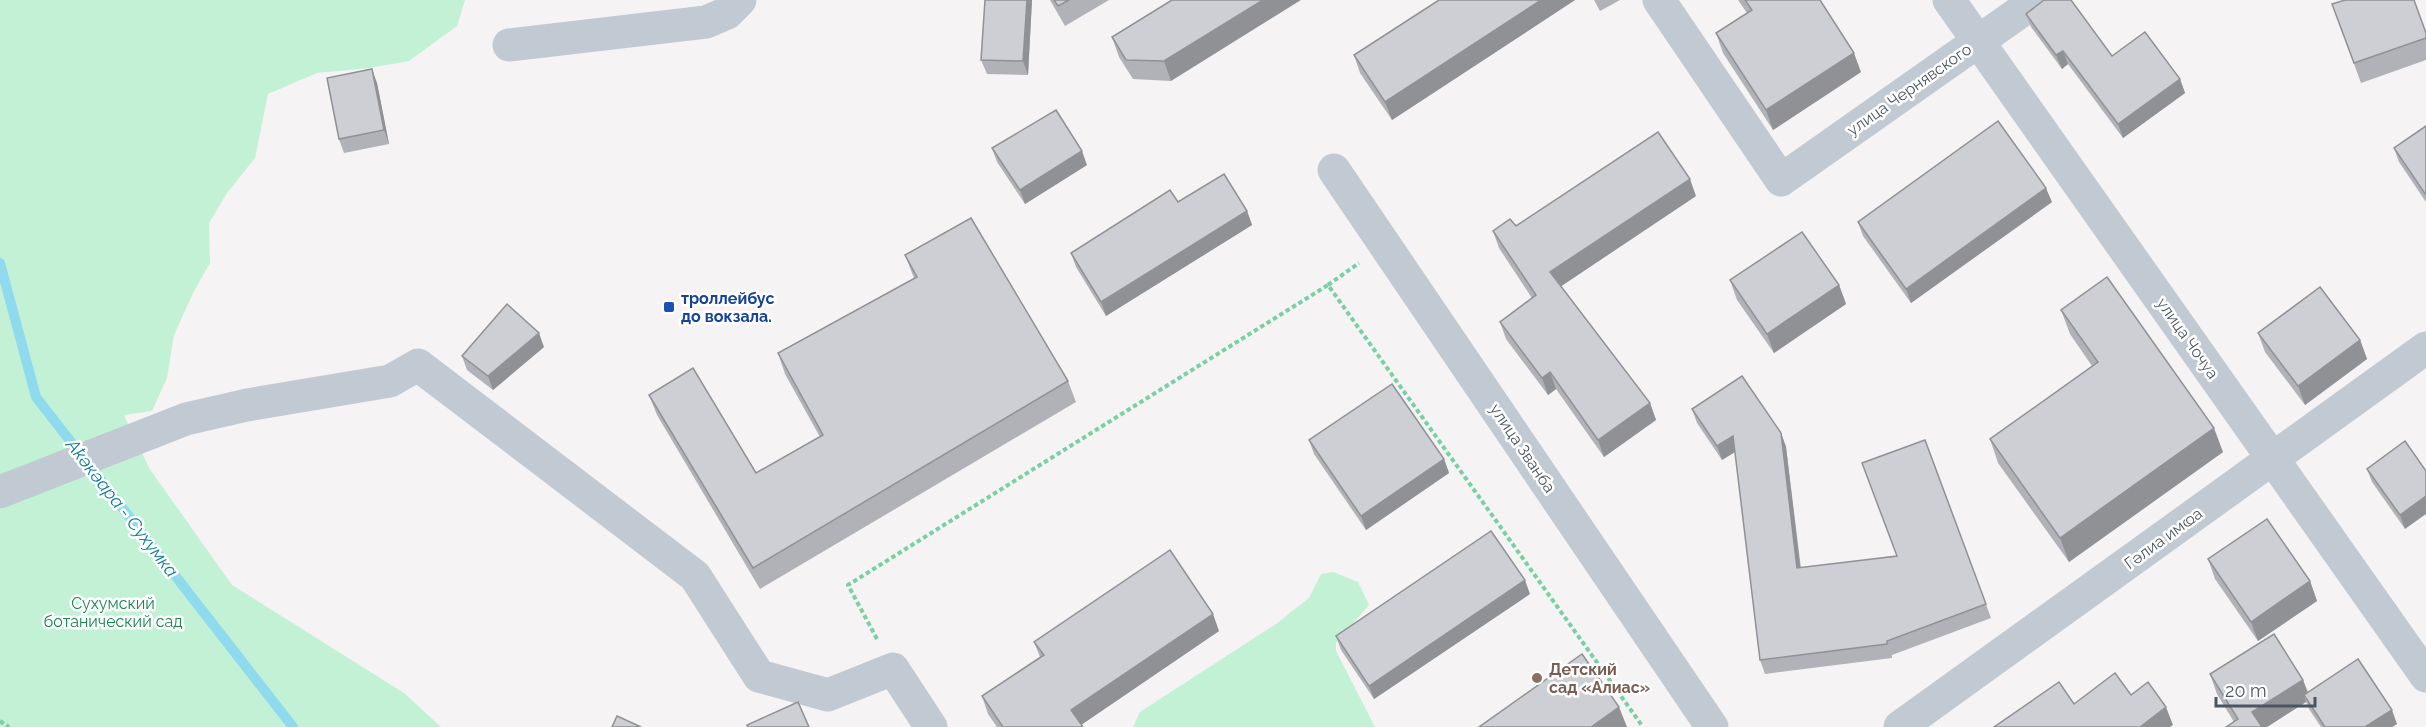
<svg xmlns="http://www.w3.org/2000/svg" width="2426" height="727" font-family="Raleway,sans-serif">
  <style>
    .green { fill: #c3f1d5 }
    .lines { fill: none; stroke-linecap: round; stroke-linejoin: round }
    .stream { stroke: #90daee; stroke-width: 10 }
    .path { stroke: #7ad0a6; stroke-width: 4; stroke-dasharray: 4.5 3; stroke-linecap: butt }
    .minor { stroke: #c1cad2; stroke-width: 33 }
    .wall { fill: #b0b2b7 }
    .shaded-wall { fill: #909195 }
    .building { fill: #cdcfd5; stroke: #909195; stroke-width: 1.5 }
    .transit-dot { fill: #1a4fb4; stroke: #fff; stroke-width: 2 }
    .education-dot { fill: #8d6e63; stroke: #fff; stroke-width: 2 }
    .labels { text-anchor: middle; stroke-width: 5; stroke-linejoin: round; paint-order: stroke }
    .street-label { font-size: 16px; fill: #4a5661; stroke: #fff }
    .transit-label { font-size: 16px; font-weight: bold; fill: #164399; stroke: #fff; text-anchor: start }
    .park-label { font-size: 16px; fill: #17864f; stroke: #fff }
    .education-label { font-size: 16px; font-weight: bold; fill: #785e54; stroke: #fff; text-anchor: start }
    .water-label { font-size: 18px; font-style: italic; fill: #0c7c9b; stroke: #fff }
  </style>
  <rect width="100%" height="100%" fill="#f5f3f3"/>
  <!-- green -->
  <g class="green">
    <path d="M 0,0 L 465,0 L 457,26 L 409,61 L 369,68 L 317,73 L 268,94 L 255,158 L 227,193 L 209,223 L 210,263 L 193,293 L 174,335 L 167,378 L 152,411 L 124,415 L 149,468 L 232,585 L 404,693 L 441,727 L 0,727 Z"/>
    <path d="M 1333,572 L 1358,582 L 1369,605 L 1336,643 L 1336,651 L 1375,727 L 1133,727 L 1140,712 L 1276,624 L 1309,598 L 1321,574 Z"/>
  </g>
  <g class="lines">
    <!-- stream -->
    <path class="stream" d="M 0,263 L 36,397 L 293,727"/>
    <!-- path -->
    <g class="path">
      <path d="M 1328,285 L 1359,263"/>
      <path d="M 877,639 L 848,585 L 1328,285 L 1643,727"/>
      <path d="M 0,721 L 9,727"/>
    </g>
    <!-- minor -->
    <g class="minor">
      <path d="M 1659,0 L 1781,180 L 2037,0"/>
      <path d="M 1949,0 L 2426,676"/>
      <path d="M 509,45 L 706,22 L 727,13 L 740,0"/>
      <path d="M 1334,170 L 1712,727"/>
      <path d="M 0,492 L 186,419 L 247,405 L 390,381 L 418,365 L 695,576 L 759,676 L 828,695 L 893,669 L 931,727"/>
      <path d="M 1900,727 L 2426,348"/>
    </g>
  </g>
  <!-- wall -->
  <g class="wall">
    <path d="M 985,0 L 1032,0 L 1028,75 L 987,74 L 981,60 Z"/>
    <path d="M 1050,0 L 1109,0 L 1065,26 Z"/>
    <path d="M 1172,0 L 1171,81 L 1133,79 L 1119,57 L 1112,37 Z"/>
    <path d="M 1439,0 L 1575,0 L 1392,120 L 1360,73 L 1354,55 Z"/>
    <path d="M 1594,0 L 1620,0 L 1600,11 Z"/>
    <path d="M 1738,0 L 1820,0 L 1861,72 L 1773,130 L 1723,53 L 1716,33 L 1747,13 Z"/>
    <path d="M 2332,4 L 2426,32 L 2426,60 L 2361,83 Z"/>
    <path d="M 2026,14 L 2112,56 L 2180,79 L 2185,93 L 2123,138 L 2068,64 L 2062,69 L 2031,27 Z"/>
    <path d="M 377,83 L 389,144 L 344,153 L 339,139 Z"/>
    <path d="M 2426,126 L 2426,202 L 2399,162 L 2394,148 Z"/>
    <path d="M 992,148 L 1087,165 L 1025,204 L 997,162 Z"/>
    <path d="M 1696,196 L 1561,286 L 1650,403 L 1656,420 L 1604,457 L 1556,389 L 1548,395 L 1506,339 L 1500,322 L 1532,298 L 1499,248 L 1493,231 Z"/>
    <path d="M 1178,202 L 1247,211 L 1252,225 L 1106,316 L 1076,267 L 1071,253 Z"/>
    <path d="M 2052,202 L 1911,303 L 1863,236 L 1858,222 Z"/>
    <path d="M 905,255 L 1068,381 L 1076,402 L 760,589 L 657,415 L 649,395 L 756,473 L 820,437 L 785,374 L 778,353 L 914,278 Z"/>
    <path d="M 1730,280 L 1839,285 L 1846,304 L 1774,353 L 1737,300 Z"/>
    <path d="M 2061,310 L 2223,452 L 2069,562 L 1998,463 L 1990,439 L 2092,366 L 2070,334 Z"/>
    <path d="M 2258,333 L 2360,340 L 2367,359 L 2305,405 L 2265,352 Z"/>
    <path d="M 544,347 L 493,390 L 467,370 L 462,356 Z"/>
    <path d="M 1692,409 L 1781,433 L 1786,447 L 1801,568 L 1897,556 L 1925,440 L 1991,618 L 1892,655 L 1892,658 L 1765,674 L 1760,660 L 1735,452 L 1722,460 L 1697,423 Z"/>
    <path d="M 1309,440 L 1444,459 L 1449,473 L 1366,530 L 1314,454 Z"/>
    <path d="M 2405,441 L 2405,529 L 2372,482 L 2367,469 Z"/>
    <path d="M 2208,559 L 2310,581 L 2317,601 L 2258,641 L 2215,579 Z"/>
    <path d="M 1530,594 L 1374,699 L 1341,650 L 1336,636 Z"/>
    <path d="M 1219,631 L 1081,725 L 1083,727 L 997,727 L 988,714 L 982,696 L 1040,657 L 1034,642 Z"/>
    <path d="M 2210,674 L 2303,680 L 2308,692 L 2397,724 L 2392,727 L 2321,727 L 2309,709 L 2306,702 L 2267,727 L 2226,727 L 2234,722 L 2217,694 Z"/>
  </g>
  <!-- shaded-wall -->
  <g class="shaded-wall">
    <path d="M 1027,0 L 1032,0 L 1028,75 L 1023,61 Z"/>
    <path d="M 1263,0 L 1301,0 L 1171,81 L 1164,61 Z"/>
    <path d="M 1541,0 L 1575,0 L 1392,120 L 1385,102 Z"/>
    <path d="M 2063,51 L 2068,64 L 2062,69 L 2056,55 Z"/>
    <path d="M 1854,53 L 1861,72 L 1773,130 L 1766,110 Z"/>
    <path d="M 372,69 L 377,83 L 389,144 L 384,130 Z"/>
    <path d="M 2180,79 L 2185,93 L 2123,138 L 2118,124 Z"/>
    <path d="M 1082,151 L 1087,165 L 1025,204 L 1020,190 Z"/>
    <path d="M 1690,179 L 1696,196 L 1557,289 L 1550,272 Z"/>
    <path d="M 2046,188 L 2052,202 L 1911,303 L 1906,289 Z"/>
    <path d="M 1247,211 L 1252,225 L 1106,316 L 1101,302 Z"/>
    <path d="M 1839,285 L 1846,304 L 1774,353 L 1767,334 Z"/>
    <path d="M 539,333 L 544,347 L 493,390 L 488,376 Z"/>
    <path d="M 2360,340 L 2367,359 L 2305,405 L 2298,386 Z"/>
    <path d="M 1550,372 L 1556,389 L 1548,395 L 1542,378 Z"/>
    <path d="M 1650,403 L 1656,420 L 1604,457 L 1598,440 Z"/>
    <path d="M 2214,428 L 2223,452 L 2069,562 L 2060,538 Z"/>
    <path d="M 1781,433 L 1786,447 L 1802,582 L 1797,568 Z"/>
    <path d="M 1733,436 L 1738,450 L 1722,460 L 1717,446 Z"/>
    <path d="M 1444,459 L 1449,473 L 1366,530 L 1361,516 Z"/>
    <path d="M 2426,496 L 2426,514 L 2405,529 L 2400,515 Z"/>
    <path d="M 1525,580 L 1530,594 L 1374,699 L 1369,686 Z"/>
    <path d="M 2310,581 L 2317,601 L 2258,641 L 2251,622 Z"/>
    <path d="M 1213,614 L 1219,631 L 1078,727 L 1071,710 Z"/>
    <path d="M 2303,680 L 2310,699 L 2304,695 L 2306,702 L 2267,727 L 2258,727 L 2252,712 Z"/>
    <path d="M 1619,707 L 1627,727 L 1591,727 Z"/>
    <path d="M 2166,707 L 2173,725 L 2170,727 L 2140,727 Z"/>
    <path d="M 2392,710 L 2397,724 L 2392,727 L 2365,727 Z"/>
  </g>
  <!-- building -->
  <g class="building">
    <path d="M 985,0 L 1027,0 L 1023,61 L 981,60 Z"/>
    <path d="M 1054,0 L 1069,0 L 1058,6 Z"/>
    <path d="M 1172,0 L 1263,0 L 1164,61 L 1126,60 L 1112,37 Z"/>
    <path d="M 1439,0 L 1541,0 L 1385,102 L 1354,55 Z"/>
    <path d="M 1745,0 L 1820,0 L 1854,53 L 1766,110 L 1716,33 L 1752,10 Z"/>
    <path d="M 2044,0 L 2071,0 L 2112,56 L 2145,32 L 2180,79 L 2118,124 L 2063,51 L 2056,55 L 2026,14 Z"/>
    <path d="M 2345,0 L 2414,0 L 2426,33 L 2426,38 L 2354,63 L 2332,4 Z"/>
    <path d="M 372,69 L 384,130 L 339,139 L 327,78 Z"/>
    <path d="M 1056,110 L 1082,151 L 1020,190 L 992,148 Z"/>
    <path d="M 1998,121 L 2046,188 L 1906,289 L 1858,222 Z"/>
    <path d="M 2426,126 L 2426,195 L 2394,148 Z"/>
    <path d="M 1658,132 L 1690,179 L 1550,272 L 1650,403 L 1598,440 L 1550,372 L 1542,378 L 1500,322 L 1536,295 L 1493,231 L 1510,219 L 1516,226 Z"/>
    <path d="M 1224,174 L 1247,211 L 1101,302 L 1071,253 L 1170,190 L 1178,202 Z"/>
    <path d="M 971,218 L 1068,381 L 753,568 L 649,395 L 693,368 L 756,473 L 823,435 L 778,353 L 917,277 L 905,255 Z"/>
    <path d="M 1802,232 L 1839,285 L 1767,334 L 1730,280 Z"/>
    <path d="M 2107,277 L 2214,428 L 2060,538 L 1990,439 L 2098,362 L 2061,310 Z"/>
    <path d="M 2320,287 L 2360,340 L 2298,386 L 2258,333 Z"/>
    <path d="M 507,304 L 539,333 L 488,376 L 462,356 Z"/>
    <path d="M 1742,376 L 1781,433 L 1797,568 L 1897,556 L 1862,463 L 1925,440 L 1986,604 L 1887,641 L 1887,644 L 1760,660 L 1733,436 L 1717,446 L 1692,409 Z"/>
    <path d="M 1392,384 L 1444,459 L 1361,516 L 1309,440 Z"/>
    <path d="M 2405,441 L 2426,471 L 2426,496 L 2400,515 L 2367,469 Z"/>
    <path d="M 2267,519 L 2310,581 L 2251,622 L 2208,559 Z"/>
    <path d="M 1491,531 L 1525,580 L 1369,686 L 1336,636 Z"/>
    <path d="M 1170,550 L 1213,614 L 1071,710 L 1083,727 L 1003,727 L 982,696 L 1044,655 L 1034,642 Z"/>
    <path d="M 2274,634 L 2303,680 L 2252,712 L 2262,727 L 2226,727 L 2238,719 L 2210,674 Z"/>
    <path d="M 1582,654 L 1619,707 L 1591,727 L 1479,727 Z"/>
    <path d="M 2358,659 L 2392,710 L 2365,727 L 2325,727 L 2304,695 Z"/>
    <path d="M 2115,673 L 2131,695 L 2148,682 L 2166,707 L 2140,727 L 1994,727 L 2059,682 L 2074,704 Z"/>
    <path d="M 798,702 L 809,727 L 748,727 L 747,725 Z"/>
    <path d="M 617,716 L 641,727 L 612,727 Z"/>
  </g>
  <!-- markers -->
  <rect class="transit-dot" x="663" y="301" width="12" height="12" rx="3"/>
  <circle class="education-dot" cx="1537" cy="678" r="6"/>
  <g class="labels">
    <!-- street labels -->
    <g class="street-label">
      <text transform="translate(1909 89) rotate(-35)" y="6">улица Чернявского</text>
      <text transform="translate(2188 338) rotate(55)" y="6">улица Чочуа</text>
      <text transform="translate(1523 448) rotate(56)" y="6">улица Званба</text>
      <text transform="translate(2163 538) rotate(-36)" y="6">Гәлиа имҩа</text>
    </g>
    <!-- transit labels -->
    <g class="transit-label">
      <text x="681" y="304">троллейбус<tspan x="681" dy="18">до вокзала.</tspan></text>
    </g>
    <!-- park labels -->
    <g class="park-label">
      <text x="113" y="609">Сухумский<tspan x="113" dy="18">ботанический сад</tspan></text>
    </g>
    <!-- education labels -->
    <g class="education-label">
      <text x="1549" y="675">Детский<tspan x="1549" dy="18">сад «Алиас»</tspan></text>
    </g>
    <!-- water labels -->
    <g class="water-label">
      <text transform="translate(122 508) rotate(52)" y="6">Аҟәкәара - Сухумка</text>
    </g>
  </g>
  <!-- scale -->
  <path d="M2216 697v9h99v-9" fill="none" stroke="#4a5661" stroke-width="3"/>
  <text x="2225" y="697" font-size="18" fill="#4a5661" stroke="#ffffff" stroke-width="4.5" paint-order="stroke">20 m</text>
</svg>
